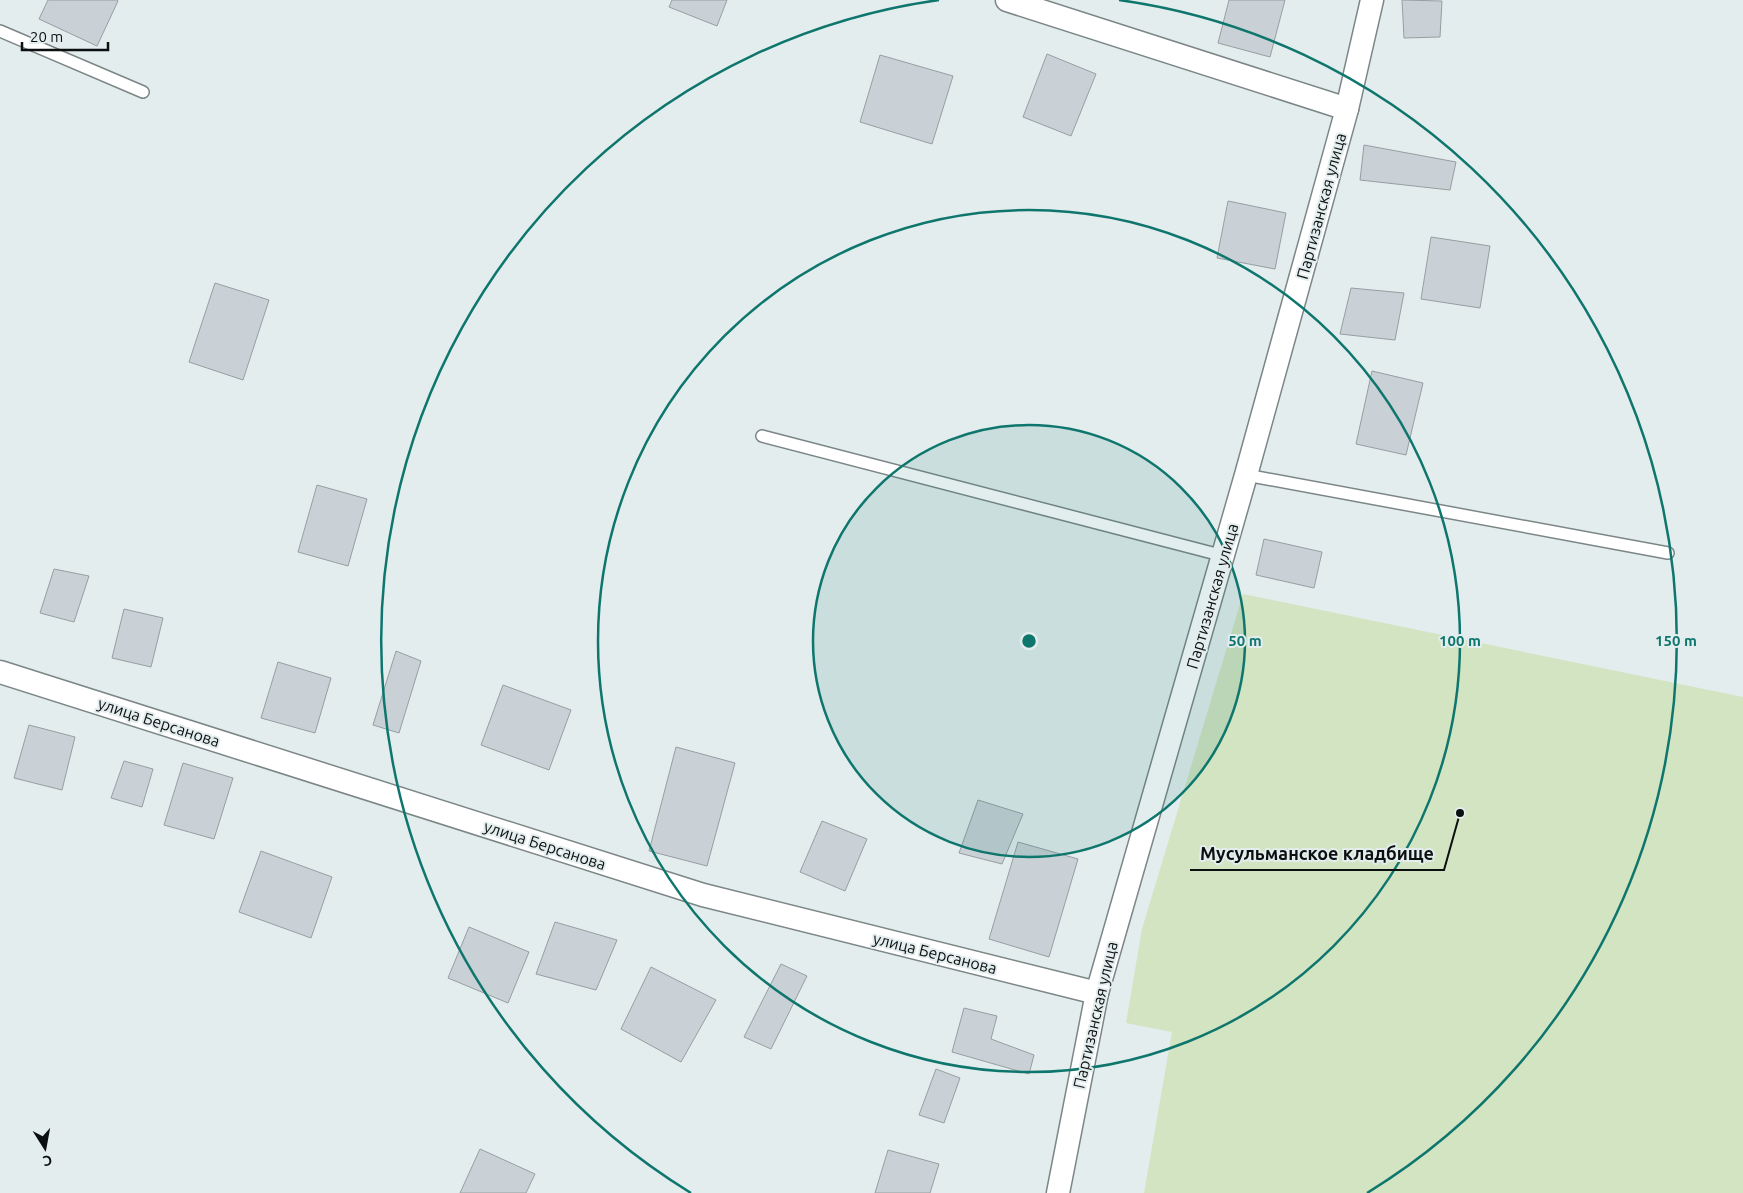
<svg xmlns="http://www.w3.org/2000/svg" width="1743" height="1193" font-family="Ubuntu,sans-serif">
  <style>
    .green { fill: #d2e4c2 }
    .building { fill: #c9d1d6; stroke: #969ea2 }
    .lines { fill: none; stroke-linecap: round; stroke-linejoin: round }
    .lane-casing { stroke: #7c8686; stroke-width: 14 }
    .street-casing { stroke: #7c8686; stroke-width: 25 }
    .lane { stroke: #fff; stroke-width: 11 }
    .street { stroke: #fff; stroke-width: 22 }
    .ring { fill: none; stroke: #0f766e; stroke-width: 2.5 }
    .labels { text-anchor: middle; stroke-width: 4; stroke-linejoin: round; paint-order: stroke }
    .street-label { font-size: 16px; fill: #0c0f0f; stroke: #e3eded }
    .centre { fill: #0f766e; stroke: #e3eded; stroke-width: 2.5 }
    .ring-label { font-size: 15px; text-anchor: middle; font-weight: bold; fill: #0f766e; stroke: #e3eded; stroke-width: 4; stroke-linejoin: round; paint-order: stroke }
    .leader { fill: none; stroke: #0c0f0f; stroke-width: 2 }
    .callout-dot { fill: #0c0f0f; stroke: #e3eded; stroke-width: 2 }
    .callout-label { font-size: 18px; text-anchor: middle; font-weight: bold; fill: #0c0f0f; stroke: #e3eded; stroke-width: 4; stroke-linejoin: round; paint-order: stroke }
  </style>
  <rect width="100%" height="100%" fill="#e3eded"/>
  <!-- green -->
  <path class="green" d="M 1243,594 L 1743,697 L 1743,1193 L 1144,1193 L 1172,1032 L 1126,1023 L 1142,929 Z"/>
  <!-- building -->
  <g class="building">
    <path d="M 48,0 L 117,0 L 118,1 L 97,46 L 39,19 Z"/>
    <path d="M 672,0 L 727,0 L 717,26 L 669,7 Z"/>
    <path d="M 1229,0 L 1285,0 L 1270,57 L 1218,43 Z"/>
    <path d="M 1402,0 L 1442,1 L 1440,37 L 1404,38 Z"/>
    <path d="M 1047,54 L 1096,74 L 1071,136 L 1023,117 Z"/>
    <path d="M 880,55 L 953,76 L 932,144 L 860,122 Z"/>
    <path d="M 1364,145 L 1456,162 L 1450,190 L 1360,180 Z"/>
    <path d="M 1228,201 L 1286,213 L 1275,269 L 1217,258 Z"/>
    <path d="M 1431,237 L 1490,246 L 1480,308 L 1421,299 Z"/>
    <path d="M 215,283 L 269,300 L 243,380 L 189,362 Z"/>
    <path d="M 1351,288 L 1404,293 L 1395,340 L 1340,334 Z"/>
    <path d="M 1372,371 L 1423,383 L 1406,455 L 1356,444 Z"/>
    <path d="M 317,485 L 367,499 L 348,566 L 298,552 Z"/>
    <path d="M 1264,539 L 1322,552 L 1314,588 L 1256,575 Z"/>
    <path d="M 54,569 L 89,576 L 74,622 L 40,613 Z"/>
    <path d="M 124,609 L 163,618 L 151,667 L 112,658 Z"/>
    <path d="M 396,651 L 421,661 L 399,733 L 373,725 Z"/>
    <path d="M 278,662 L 331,678 L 315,733 L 261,718 Z"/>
    <path d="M 503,685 L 571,710 L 549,770 L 481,745 Z"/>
    <path d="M 29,725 L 75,737 L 62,790 L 14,778 Z"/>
    <path d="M 676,747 L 735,763 L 707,866 L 649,851 Z"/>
    <path d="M 124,761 L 153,769 L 142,807 L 111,798 Z"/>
    <path d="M 183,763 L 233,778 L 214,839 L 164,825 Z"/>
    <path d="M 978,800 L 1023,814 L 1002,864 L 959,853 Z"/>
    <path d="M 822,821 L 867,839 L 845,891 L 800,872 Z"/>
    <path d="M 1018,842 L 1078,859 L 1049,957 L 989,939 Z"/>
    <path d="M 261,851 L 332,877 L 311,938 L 239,912 Z"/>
    <path d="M 555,922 L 617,940 L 596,990 L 536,974 Z"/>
    <path d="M 469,927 L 529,952 L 508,1003 L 448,978 Z"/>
    <path d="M 781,964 L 807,976 L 771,1049 L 744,1037 Z"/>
    <path d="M 651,967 L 716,1000 L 681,1062 L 621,1029 Z"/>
    <path d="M 964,1008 L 997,1016 L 991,1039 L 1034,1055 L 1029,1074 L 952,1052 Z"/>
    <path d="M 936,1069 L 960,1078 L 944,1123 L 919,1115 Z"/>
    <path d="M 480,1149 L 535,1174 L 526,1193 L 460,1193 Z"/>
    <path d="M 888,1150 L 939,1164 L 930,1193 L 875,1193 Z"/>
  </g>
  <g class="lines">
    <!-- lane casing -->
    <g class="lane-casing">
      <g id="lane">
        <path d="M 0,31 L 143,92"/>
        <path d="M 762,436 L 1224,556"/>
        <path d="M 1246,475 L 1668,553"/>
      </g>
    </g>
    <!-- street casing -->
    <g class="street-casing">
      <g id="street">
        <path d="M 1007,0 L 1347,109"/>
        <path d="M 0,672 L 703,895 L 1097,993"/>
        <path d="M 1058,1193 L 1097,993 L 1246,475 L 1347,109 L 1372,0"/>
      </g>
    </g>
    <!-- lane -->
    <use href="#lane" class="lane"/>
    <!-- street -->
    <use href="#street" class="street"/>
  </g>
  <!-- distance rings -->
  <circle cx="1029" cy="641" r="216" fill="#0f766e" fill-opacity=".12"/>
  <g class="ring">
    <circle cx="1029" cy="641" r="216"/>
    <circle cx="1029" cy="641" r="431"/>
    <path d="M691 1193A647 647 0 0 1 939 0M1119 0A647 647 0 0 1 1367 1193"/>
  </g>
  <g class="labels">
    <!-- street labels -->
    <g class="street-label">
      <text transform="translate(1321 206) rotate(-75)" y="6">Партизанская улица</text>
      <text transform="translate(1212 596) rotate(-74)" y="6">Партизанская улица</text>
      <text transform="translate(159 722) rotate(18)" y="6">улица Берсанова</text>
      <text transform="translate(545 845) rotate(18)" y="6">улица Берсанова</text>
      <text transform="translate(935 953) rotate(14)" y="6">улица Берсанова</text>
      <text transform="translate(1095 1015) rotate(-77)" y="6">Партизанская улица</text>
    </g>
  </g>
  <circle cx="1029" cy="641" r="8" class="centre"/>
  <g class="ring-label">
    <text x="1245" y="646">50 m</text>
    <text x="1460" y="646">100 m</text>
    <text x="1676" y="646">150 m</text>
  </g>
  <!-- callouts -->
  <path class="leader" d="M1460 813L1444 870H1190"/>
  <circle class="callout-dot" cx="1460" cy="813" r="5"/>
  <g class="callout-label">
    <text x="1317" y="860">Мусульманское кладбище</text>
  </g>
  <!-- north arrow -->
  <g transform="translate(45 1148) rotate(169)" stroke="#e3eded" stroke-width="4" paint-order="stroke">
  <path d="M0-4L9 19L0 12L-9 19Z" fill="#0c0f0f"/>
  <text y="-8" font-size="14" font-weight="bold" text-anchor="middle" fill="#0c0f0f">С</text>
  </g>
  <!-- scale -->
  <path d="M22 42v8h86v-8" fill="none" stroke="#0c0f0f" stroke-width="2.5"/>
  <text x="30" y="42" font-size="15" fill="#0c0f0f" stroke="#e3eded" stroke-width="4" paint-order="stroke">20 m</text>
</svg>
